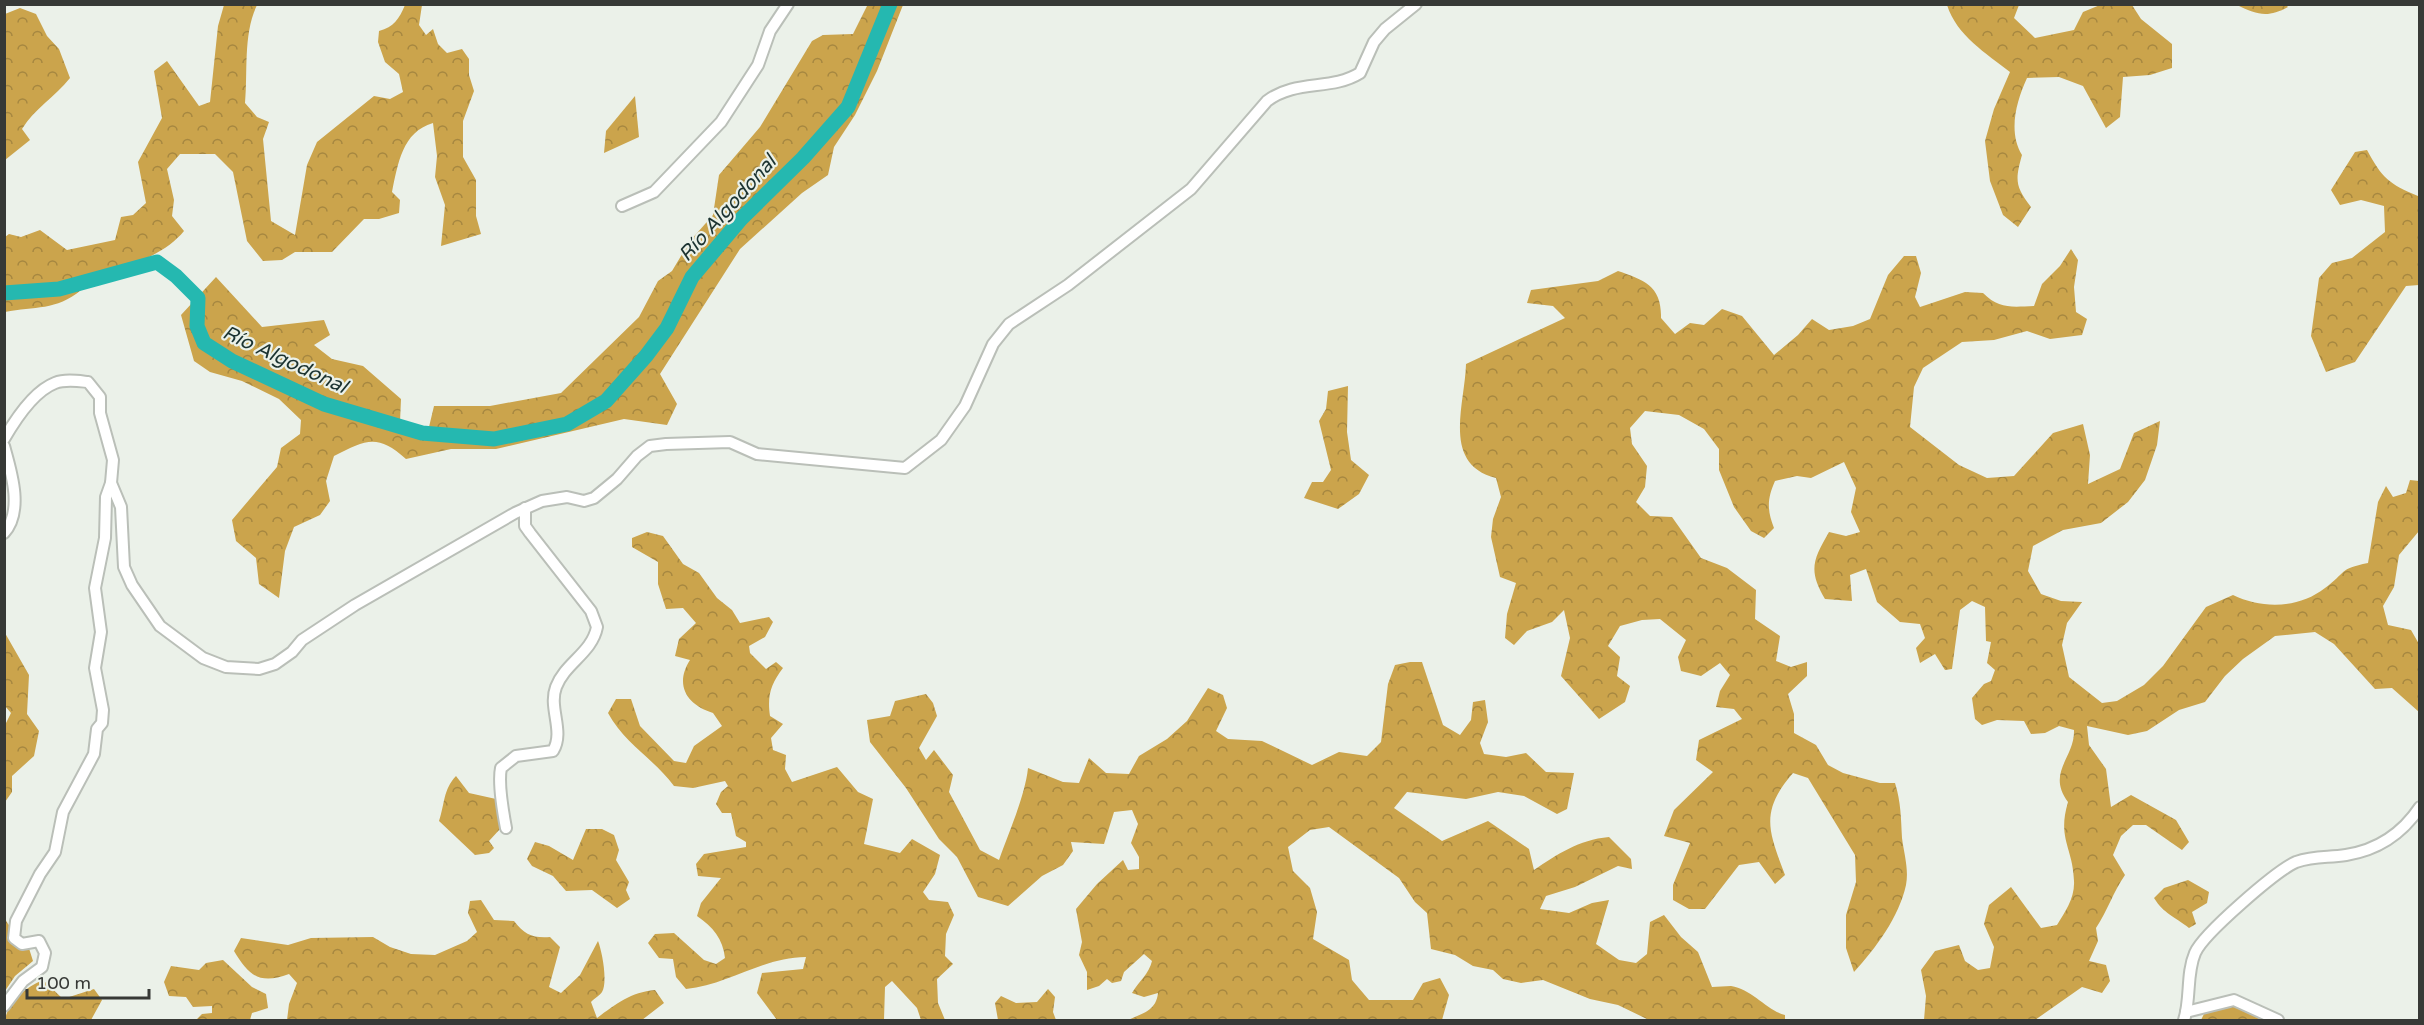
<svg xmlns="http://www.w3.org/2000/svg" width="2424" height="1025" font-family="'Varela Round',sans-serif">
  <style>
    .forest { fill: url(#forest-crowns) }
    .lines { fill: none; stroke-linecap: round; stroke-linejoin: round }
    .river { stroke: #25b8b0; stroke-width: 15 }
    .street-casing { stroke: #babfb8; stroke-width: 14 }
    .street { stroke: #fff; stroke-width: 10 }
    .labels { text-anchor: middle; stroke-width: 4.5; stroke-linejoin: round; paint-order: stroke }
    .water-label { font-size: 20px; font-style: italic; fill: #1c3331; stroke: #ebf1e9 }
  </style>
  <defs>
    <pattern id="forest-crowns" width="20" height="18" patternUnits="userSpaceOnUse" patternTransform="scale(1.5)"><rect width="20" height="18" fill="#cba44c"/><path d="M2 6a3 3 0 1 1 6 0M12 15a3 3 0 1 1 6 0" fill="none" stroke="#a68740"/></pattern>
  </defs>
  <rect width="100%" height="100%" fill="#ebf1e9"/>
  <!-- forest -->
  <g class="forest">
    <path d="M 868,4 L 903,5 L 877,71 L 855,115 L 834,147 L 828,175 L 802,193 L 740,249 L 660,374 L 677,404 L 667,425 L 624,419 L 496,449 L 451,449 L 406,459 C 377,433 366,440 334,456 L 326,481 L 330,501 L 320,515 L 294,527 L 285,551 L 279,598 L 259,584 L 256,558 L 236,541 L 232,520 L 277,467 L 281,448 L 300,434 L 301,420 L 279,399 L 242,381 L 210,372 L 194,361 L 181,315 L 216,277 L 262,327 L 324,320 L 330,335 L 314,345 L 332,359 L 363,366 L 401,399 L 400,422 L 429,427 L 434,406 L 490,406 L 561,393 L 639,317 L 658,281 L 672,271 L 690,241 L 713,215 L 719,175 L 760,127 L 812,41 L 823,35 L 853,34 Z"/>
    <path d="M 224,5 L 257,5 C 243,34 248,71 245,103 L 257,117 L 269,122 L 263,139 L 271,221 L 295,235 L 307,165 L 317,142 L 374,96 L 390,99 L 403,92 L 399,74 L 385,62 L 378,42 L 379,31 C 394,27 399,19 405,5 L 422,5 L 419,25 L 426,35 L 433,29 L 438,44 L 447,53 L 462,49 L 469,59 L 469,75 L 474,91 L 463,121 L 463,157 L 476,180 L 476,216 L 481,234 L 441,246 L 445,205 L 435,177 L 437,156 L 433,123 C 402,132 398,164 392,192 L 400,200 L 399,213 L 379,219 L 364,219 L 332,252 L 295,252 L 282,260 L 263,261 L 247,241 L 233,172 L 215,154 L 180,154 L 167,169 L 174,200 L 172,216 L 184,231 C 150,273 56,285 5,288 L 5,237 L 9,234 L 21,237 L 40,230 L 67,250 L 115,240 L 121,217 L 133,215 L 146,203 L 138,162 L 162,118 L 154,71 L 167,61 L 199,106 L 210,102 L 218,26 Z"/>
    <path d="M 1947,5 L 2019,5 L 2014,18 L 2035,38 L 2074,30 L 2083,12 L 2100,5 L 2132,5 L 2141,19 L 2172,44 L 2172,68 L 2150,75 L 2123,77 L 2120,117 L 2106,128 L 2083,86 L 2059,77 L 2027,78 C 2016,102 2008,132 2022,155 C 2015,180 2015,186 2031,207 L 2018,227 L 2003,215 L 1990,181 L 1985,141 L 1994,109 L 2010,72 C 1986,53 1957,36 1947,5 Z"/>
    <path d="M 2237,5 L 2286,5 L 2288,7 C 2268,18 2257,15 2237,5 Z"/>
    <path d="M 20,8 L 36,14 L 47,36 L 59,49 L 70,78 C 55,97 35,108 22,129 L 30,140 L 5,160 L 5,14 Z"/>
    <path d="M 635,96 L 639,137 L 604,153 L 606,131 Z"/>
    <path d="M 2367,150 C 2382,178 2389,184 2418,196 L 2419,285 L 2406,286 L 2355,362 L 2326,372 L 2311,336 L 2319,278 L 2332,263 L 2352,258 L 2385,232 L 2384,206 L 2361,200 L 2340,205 L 2331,190 L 2355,152 Z"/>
    <path d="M 2071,249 L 2078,260 L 2074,287 L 2076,312 L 2087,319 L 2082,335 L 2050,339 L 2027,331 L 1994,340 L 1962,342 L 1923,368 L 1914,387 L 1910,427 L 1959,465 L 1987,478 L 2014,476 L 2053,433 L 2083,424 L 2090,455 L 2088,484 L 2120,469 L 2134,433 L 2160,421 L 2157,445 L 2145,480 L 2128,502 L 2101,523 L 2063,530 L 2033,546 L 2028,571 L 2041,594 L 2061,601 L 2082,602 L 2067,623 L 2062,645 L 2069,677 L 2102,703 L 2117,701 L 2144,685 L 2163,666 L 2206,607 L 2233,595 C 2262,609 2298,609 2325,588 C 2347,572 2338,569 2368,563 L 2378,502 L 2386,486 L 2393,497 L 2406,493 L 2410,480 L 2419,481 L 2419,531 L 2399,555 L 2394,587 L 2383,606 L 2388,625 L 2411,630 L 2419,644 L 2419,712 L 2392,688 L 2375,689 L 2334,644 L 2315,632 L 2275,636 L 2243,659 L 2225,676 L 2205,702 L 2179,710 L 2147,731 L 2128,735 L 2087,726 L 2089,745 L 2106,769 L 2111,807 L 2131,795 L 2176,820 L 2189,842 L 2182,850 L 2146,825 L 2133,825 L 2121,836 L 2113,855 L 2125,875 C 2113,892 2108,910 2096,928 L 2098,941 L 2089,961 L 2106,965 L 2110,981 L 2102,993 L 2082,987 L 2035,1020 L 1924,1020 L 1926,996 L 1921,970 L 1935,951 L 1959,945 L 1965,961 L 1978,970 L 1990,968 L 1994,947 L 1984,924 L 1989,905 L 2011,887 L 2041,928 L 2057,925 C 2065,912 2075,898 2074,881 C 2073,847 2057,839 2068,802 C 2046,772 2075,758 2074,730 L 2059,726 L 2045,733 L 2031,734 L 2024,721 L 1997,720 L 1982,725 L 1975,719 L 1972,698 L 1984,684 L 1991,681 L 1995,670 L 1987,663 L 1991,642 L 1986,641 L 1985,607 L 1972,601 L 1960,610 L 1952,669 L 1945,670 L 1935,654 L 1920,663 L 1916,648 L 1925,638 L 1920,624 L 1900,622 L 1877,602 L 1866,569 L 1850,575 L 1852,601 L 1825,599 C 1808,570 1813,560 1829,532 L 1846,536 L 1860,532 L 1851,512 L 1856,488 L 1844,462 L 1811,478 L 1797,476 L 1775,481 C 1767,499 1767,510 1774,528 L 1764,538 L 1751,531 L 1734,507 L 1719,470 L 1719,449 L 1704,429 L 1679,415 L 1645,411 L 1630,428 L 1632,444 L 1647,466 L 1645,487 L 1636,502 L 1650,516 L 1672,517 L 1701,558 L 1727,568 L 1756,590 L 1755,619 L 1780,636 L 1776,661 L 1791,667 L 1807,662 L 1807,676 L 1788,694 L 1794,714 L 1794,733 L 1816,745 L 1828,765 L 1843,773 L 1880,783 L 1895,783 C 1901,802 1901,819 1902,838 C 1904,854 1909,869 1906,885 C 1899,917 1876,948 1854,972 L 1846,948 L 1846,915 L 1856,882 L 1855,855 L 1808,778 L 1793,773 C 1759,812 1769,832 1785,875 L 1775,884 L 1759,862 L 1739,865 L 1705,909 L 1689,909 L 1673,900 L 1673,885 L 1690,843 L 1664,836 L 1674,810 L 1713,772 L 1696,760 L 1699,740 L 1742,719 L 1734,709 L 1716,707 L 1720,691 L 1730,675 L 1720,663 L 1701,676 L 1681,671 L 1678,657 L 1686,640 L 1660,619 L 1642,620 L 1620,626 L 1608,646 L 1620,657 L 1617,676 L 1630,686 L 1625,702 L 1599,719 L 1561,676 L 1570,638 L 1564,610 L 1552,622 L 1527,631 L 1514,645 L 1505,638 L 1507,614 L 1516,583 L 1500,577 L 1491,537 L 1493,519 L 1501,497 L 1496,478 C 1441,464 1465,405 1466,364 L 1565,318 L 1553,306 L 1527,303 L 1531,290 L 1598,281 L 1618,271 C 1644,280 1662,286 1661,318 L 1675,334 L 1690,323 L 1704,325 L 1722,309 L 1742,316 L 1774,355 L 1798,335 L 1812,319 L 1829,330 L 1853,326 L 1870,319 L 1888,275 L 1904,256 L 1916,256 L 1921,273 L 1915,297 L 1920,307 L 1965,292 L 1983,293 C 1999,309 2011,307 2034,306 L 2042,284 L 2060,266 Z"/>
    <path d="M 78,285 L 81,290 C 56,311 35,306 5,312 L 5,295 L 54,292 Z"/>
    <path d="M 1348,386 L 1347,432 L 1351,460 L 1369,475 L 1359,494 L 1338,509 L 1304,498 L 1312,482 L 1323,482 L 1331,470 L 1319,421 L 1326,409 L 1328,391 Z"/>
    <path d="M 647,532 L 663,536 L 683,564 L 699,573 L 717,598 L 732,610 L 740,623 L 769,617 L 773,622 L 765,637 L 749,646 L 750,653 L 766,669 L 776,662 L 783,668 C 771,684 767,695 770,716 L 783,724 L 771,738 L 773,750 L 786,755 L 785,769 L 792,782 L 837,767 L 858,792 L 873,799 L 864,844 L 900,853 L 912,839 L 940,855 L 935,874 L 923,892 L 929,900 L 948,902 L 954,915 L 946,934 L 945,956 L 953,964 L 937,979 L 938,1003 L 945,1020 L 921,1020 L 917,1008 L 892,981 L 885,987 L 884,1020 L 777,1020 L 757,993 L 762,973 L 803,969 L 806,957 C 763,957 728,985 686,989 L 676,977 L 673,959 L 659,958 L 648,943 L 655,934 L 674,933 L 704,960 L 716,964 L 725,958 C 723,939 713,927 697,916 L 701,903 L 721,878 L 698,876 L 696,864 L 704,854 L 746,847 L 746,842 L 736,836 L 731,813 L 722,813 L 716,804 L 721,792 L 728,786 L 725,781 L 693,788 L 674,786 C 654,759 624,743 608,713 L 616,699 L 631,699 L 640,726 L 674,761 L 686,763 L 694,746 L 722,726 L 713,713 C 687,705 674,685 690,660 L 675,656 L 679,639 L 696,623 L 683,608 L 666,609 L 658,584 L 658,562 L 632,547 L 632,538 Z"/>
    <path d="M 5,633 L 29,675 L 27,714 L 39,731 L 34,756 L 12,776 L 12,792 L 5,802 L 5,725 L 11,713 L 5,706 Z"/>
    <path d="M 1410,662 L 1422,662 L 1443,725 L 1460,735 L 1471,720 L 1473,702 L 1485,700 L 1488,722 L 1480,743 L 1484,754 L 1506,757 L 1526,753 L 1546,772 L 1574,773 L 1567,809 L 1557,814 L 1524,796 L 1498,792 L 1466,799 L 1407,792 L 1394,808 L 1442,841 L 1488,821 L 1529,849 L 1534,870 C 1558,854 1578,840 1609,837 L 1631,859 L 1632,869 L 1618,866 L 1575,887 L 1546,896 L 1540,909 L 1569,913 L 1592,903 L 1609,900 L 1596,944 L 1619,960 L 1636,963 L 1647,954 L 1650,922 L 1664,915 L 1681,937 L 1698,952 L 1712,987 C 1718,987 1725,986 1731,986 C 1752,989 1766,1010 1785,1015 L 1785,1020 L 1649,1020 L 1618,1005 L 1590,999 L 1543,980 L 1521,983 L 1503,979 L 1493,970 L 1473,966 L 1455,955 L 1431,949 L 1427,913 L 1415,902 L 1399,878 L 1329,827 L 1310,830 L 1288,847 L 1293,871 L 1310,888 L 1317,912 L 1313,939 L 1349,960 L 1352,980 L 1369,1000 L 1413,1000 L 1423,983 L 1440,978 L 1449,995 L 1442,1020 L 1128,1020 C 1143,1013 1156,1011 1158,993 L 1144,997 L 1132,993 C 1139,981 1149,974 1152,961 L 1144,954 L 1124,972 L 1121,981 L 1112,983 L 1107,979 L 1099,986 L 1087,990 L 1087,972 L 1079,955 L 1082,942 L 1076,909 L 1097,884 L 1123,860 L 1128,870 L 1139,869 L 1139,857 L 1131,843 L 1138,824 L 1132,810 L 1114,812 L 1104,844 L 1071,842 L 1073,851 L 1063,865 L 1042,876 L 1008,906 L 978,897 L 957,857 L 939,839 L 906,788 L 870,742 L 867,720 L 890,716 L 895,701 L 926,694 L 933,703 L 937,716 L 919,748 L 926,760 L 934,750 L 953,775 L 949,792 L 980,850 L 999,860 C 1009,832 1025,796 1028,768 L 1063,782 L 1079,783 L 1089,758 L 1106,773 L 1129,774 L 1139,756 L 1167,739 L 1187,721 L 1208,688 L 1223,695 L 1227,708 L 1216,731 L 1228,739 L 1262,741 L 1312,765 L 1339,752 L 1367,756 L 1381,742 L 1388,684 L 1395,665 Z"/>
    <path d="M 456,776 L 469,793 L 496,799 L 500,829 L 489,841 L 494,848 L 489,853 L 475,855 L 439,821 C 445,803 443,790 456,776 Z"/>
    <path d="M 586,829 L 602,829 L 614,835 L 619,850 L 616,860 L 629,882 L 626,890 L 630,899 L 617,908 L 592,890 L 566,891 L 553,876 L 532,866 L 527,859 L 535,842 L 549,846 L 573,860 Z"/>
    <path d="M 2188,880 L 2209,892 L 2207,903 L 2192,912 L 2196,924 L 2189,928 C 2174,916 2164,914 2154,898 L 2164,888 Z"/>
    <path d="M 481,900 L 494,920 L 514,921 C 525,935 532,938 550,937 L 560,947 L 549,987 L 561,993 L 580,975 L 598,941 C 602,951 608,982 602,992 C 600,995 594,999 591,1002 L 597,1018 C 616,1004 631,992 655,990 L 664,1003 L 642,1020 L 287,1020 L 289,1004 L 297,983 L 289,974 C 260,985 249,976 234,951 L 241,938 L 288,945 L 311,938 L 373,937 L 390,947 L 411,954 L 435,955 L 467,941 L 477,932 L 468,913 L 470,901 Z"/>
    <path d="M 4,917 L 8,924 L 27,942 L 33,961 L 15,976 L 5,991 Z"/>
    <path d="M 223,960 L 252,987 L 266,994 L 268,1008 L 252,1013 L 250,1020 L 196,1020 L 202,1014 L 212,1013 L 212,1006 L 193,1007 L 186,997 L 169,996 L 164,982 L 171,966 L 199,970 L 206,963 Z"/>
    <path d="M 43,980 L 63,999 L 94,989 L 102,1000 L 91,1020 L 5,1020 C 9,1000 25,988 43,980 Z"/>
    <path d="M 1048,989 L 1055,997 L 1053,1012 L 1056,1020 L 998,1020 L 995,1003 L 1001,996 L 1016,1003 L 1037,1002 Z"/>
    <path d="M 2230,1003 L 2245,1009 L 2261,1020 L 2201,1020 L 2204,1014 Z"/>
  </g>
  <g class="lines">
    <!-- river -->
    <path class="river" d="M 4,293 L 59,289 L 157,262 L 176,276 L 198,298 L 197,326 L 204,343 L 232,361 L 324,404 L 422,433 L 494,439 L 567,424 L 606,401 L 646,356 L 667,328 L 692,277 L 741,219 L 803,158 L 848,107 L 890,4"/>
    <!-- street casing -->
    <g class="street-casing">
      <g id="street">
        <path d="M 622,206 L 654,192 L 721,122 L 758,65 L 770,31 L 788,4"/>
        <path d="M 4,439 C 15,420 34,391 55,383 C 65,379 78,381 88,382 L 100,397 L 100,413 L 113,460 L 111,483 L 121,507 L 124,567 L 132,585 L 160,626 L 203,658 L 226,667 L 259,669 L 275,664 L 292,652 L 302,640 L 355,605 L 515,513 L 542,501 L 567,497 L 584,501 L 594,498 L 617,479 L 637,456 L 650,446 L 666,444 L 730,442 L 757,454 L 905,468 L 941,440 L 965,406 L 993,344 L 1009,324 L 1068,285 L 1191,189 L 1267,101 C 1296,79 1331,91 1360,73 L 1374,42 L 1385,29 L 1416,4"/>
        <path d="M 4,446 C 11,471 24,511 4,533"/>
        <path d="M 506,828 C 503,812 498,782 501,768 L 516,756 L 553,751 C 565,731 548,708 556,687 C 565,663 592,653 597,627 L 591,611 L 530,533 L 525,526 L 525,508"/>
        <path d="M 4,1006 L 23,981 L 42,967 L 45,953 L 39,941 L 22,944 L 14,938 L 16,921 L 40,874 L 55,852 L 63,812 L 94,754 L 97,729 L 102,723 L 103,710 L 95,668 L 101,632 L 95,588 L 105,538 L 106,497 L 111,483"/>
        <path d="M 2186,1012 L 2234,1000 L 2278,1020"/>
        <path d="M 2184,1020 C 2191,999 2186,974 2195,953 C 2203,934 2276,871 2296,862 C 2315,855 2328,858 2346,855 C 2378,850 2402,834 2420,807"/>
      </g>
    </g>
    <!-- street -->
    <use href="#street" class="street"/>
  </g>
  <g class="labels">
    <!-- water labels -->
    <g class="water-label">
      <text transform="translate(727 208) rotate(-48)" y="7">Río Algodonal</text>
      <text transform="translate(285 359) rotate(25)" y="7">Río Algodonal</text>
    </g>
  </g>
  <!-- border -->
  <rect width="2424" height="1025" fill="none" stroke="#373936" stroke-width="12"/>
  <!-- scale -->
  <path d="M27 989v9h122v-9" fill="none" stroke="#373936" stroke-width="3"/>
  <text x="36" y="989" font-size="18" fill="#373936" stroke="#ebf1e9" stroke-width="4.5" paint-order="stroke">100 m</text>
</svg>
